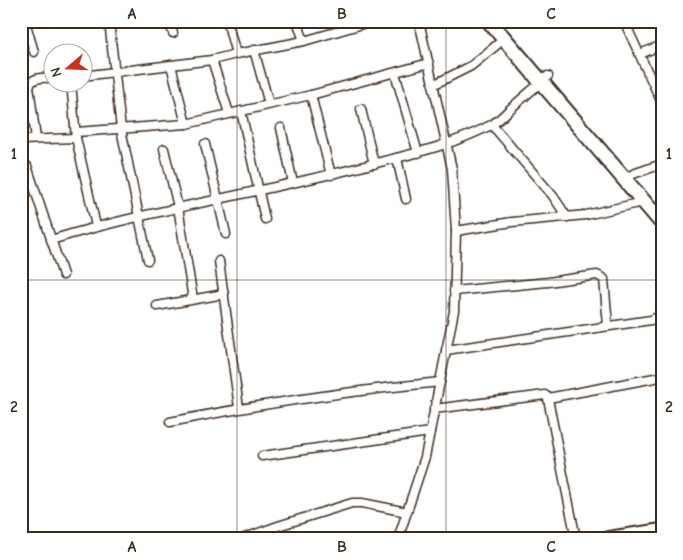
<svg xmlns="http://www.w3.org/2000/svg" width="683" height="560" font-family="'Comic Neue',sans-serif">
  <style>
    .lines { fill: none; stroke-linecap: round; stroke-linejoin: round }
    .minor-casing { stroke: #3b2a1e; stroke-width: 11 }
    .trunk-casing { stroke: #3b2a1e; stroke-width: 18 }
    .minor { stroke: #fff; stroke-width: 8 }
    .trunk { stroke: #fff; stroke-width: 14 }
    .grid { fill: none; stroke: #3b2a1e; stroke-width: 1; stroke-opacity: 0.55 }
    .neatline { fill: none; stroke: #3b2a1e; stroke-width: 2 }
    .grid-label { font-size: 16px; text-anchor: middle; font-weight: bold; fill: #3b2a1e }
  </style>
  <rect width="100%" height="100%" fill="#fff"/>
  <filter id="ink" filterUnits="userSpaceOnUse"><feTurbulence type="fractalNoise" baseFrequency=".02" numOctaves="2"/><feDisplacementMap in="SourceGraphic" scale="10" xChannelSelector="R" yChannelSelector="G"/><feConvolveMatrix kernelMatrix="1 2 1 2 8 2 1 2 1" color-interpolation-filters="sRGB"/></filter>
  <g filter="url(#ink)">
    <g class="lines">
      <!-- minor casing -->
      <g class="minor-casing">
        <g id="minor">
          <path d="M 25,21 L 34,52"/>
          <path d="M 109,21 L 121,129 L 148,260"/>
          <path d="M 169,21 L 173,33"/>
          <path d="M 227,21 L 236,54"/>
          <path d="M 297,21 L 304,41"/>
          <path d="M 624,21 L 662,103"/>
          <path d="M 254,50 L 269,104"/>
          <path d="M 640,54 L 662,45"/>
          <path d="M 212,60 L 229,113"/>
          <path d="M 171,65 L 186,124"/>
          <path d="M 395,73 L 418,153"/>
          <path d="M 82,76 L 212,60 L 236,54 L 304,41 L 373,21"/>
          <path d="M 71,82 L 76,138 L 96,226"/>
          <path d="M 433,85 L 471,66 L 504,39"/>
          <path d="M 311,95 L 331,175"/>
          <path d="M 361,109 L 374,164"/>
          <path d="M 241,111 L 265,219"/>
          <path d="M 492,125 L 553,196 L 567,217"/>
          <path d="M 281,128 L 293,183"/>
          <path d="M 76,132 L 186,124 L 311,95 L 429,63"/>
          <path d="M 36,139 L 29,86 C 33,76 44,78 52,78"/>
          <path d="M 21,140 L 76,138"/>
          <path d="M 205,144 L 226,234"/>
          <path d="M 164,149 L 178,207 L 193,299"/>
          <path d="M 397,158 L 406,199"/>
          <path d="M 27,166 L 63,275"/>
          <path d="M 626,179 L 633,174 L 662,164"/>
          <path d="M 456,231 L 512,222 L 586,215 L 643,202"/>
          <path d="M 51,240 C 157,208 266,192 372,164 C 412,154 453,145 491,125 C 497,122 503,116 508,111 C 521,99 535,88 548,76"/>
          <path d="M 219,261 L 239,408"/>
          <path d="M 454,291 L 548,282 L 597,275 L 604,279 L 608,326"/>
          <path d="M 157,306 L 224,294"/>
          <path d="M 446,350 L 651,320 L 662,315"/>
          <path d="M 548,398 L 660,377"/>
          <path d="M 434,409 L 545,395 L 548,398 L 550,409 L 576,539"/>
          <path d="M 170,422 C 259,404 349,391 440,382"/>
          <path d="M 262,456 L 430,432"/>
          <path d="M 242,539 L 278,526 L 352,503 L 362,503 L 407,512"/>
          <path d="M 398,539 L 425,457 L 454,311 L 456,231 L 452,169 L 419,21"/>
        </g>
      </g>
      <!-- trunk casing -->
      <g class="trunk-casing">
        <g id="trunk">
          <path d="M 489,21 L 662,223"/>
          <path d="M 608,539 L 662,531"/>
        </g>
      </g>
      <!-- minor -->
      <use href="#minor" class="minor"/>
      <!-- trunk -->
      <use href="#trunk" class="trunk"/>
    </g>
  </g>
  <!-- grid -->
  <path class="grid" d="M 237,21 L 237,539M 446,21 L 446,539M 21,280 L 662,280"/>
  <!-- margin -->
  <rect width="683" height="560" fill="none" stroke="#fff" stroke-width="55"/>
  <!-- north arrow -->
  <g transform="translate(68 68) rotate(251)"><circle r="24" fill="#ffffff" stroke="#b1aaa5"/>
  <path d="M0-4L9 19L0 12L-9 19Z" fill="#c8321e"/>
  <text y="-8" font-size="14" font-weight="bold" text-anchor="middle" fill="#3b2a1e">N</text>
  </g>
  <rect x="28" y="28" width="628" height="504" class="neatline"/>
  <g class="grid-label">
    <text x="132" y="19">A</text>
    <text x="342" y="19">B</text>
    <text x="551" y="19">C</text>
    <text x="14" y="159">1</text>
    <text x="669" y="159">1</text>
    <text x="14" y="412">2</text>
    <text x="669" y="412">2</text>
    <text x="132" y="552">A</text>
    <text x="342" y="552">B</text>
    <text x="551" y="552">C</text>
  </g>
</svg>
